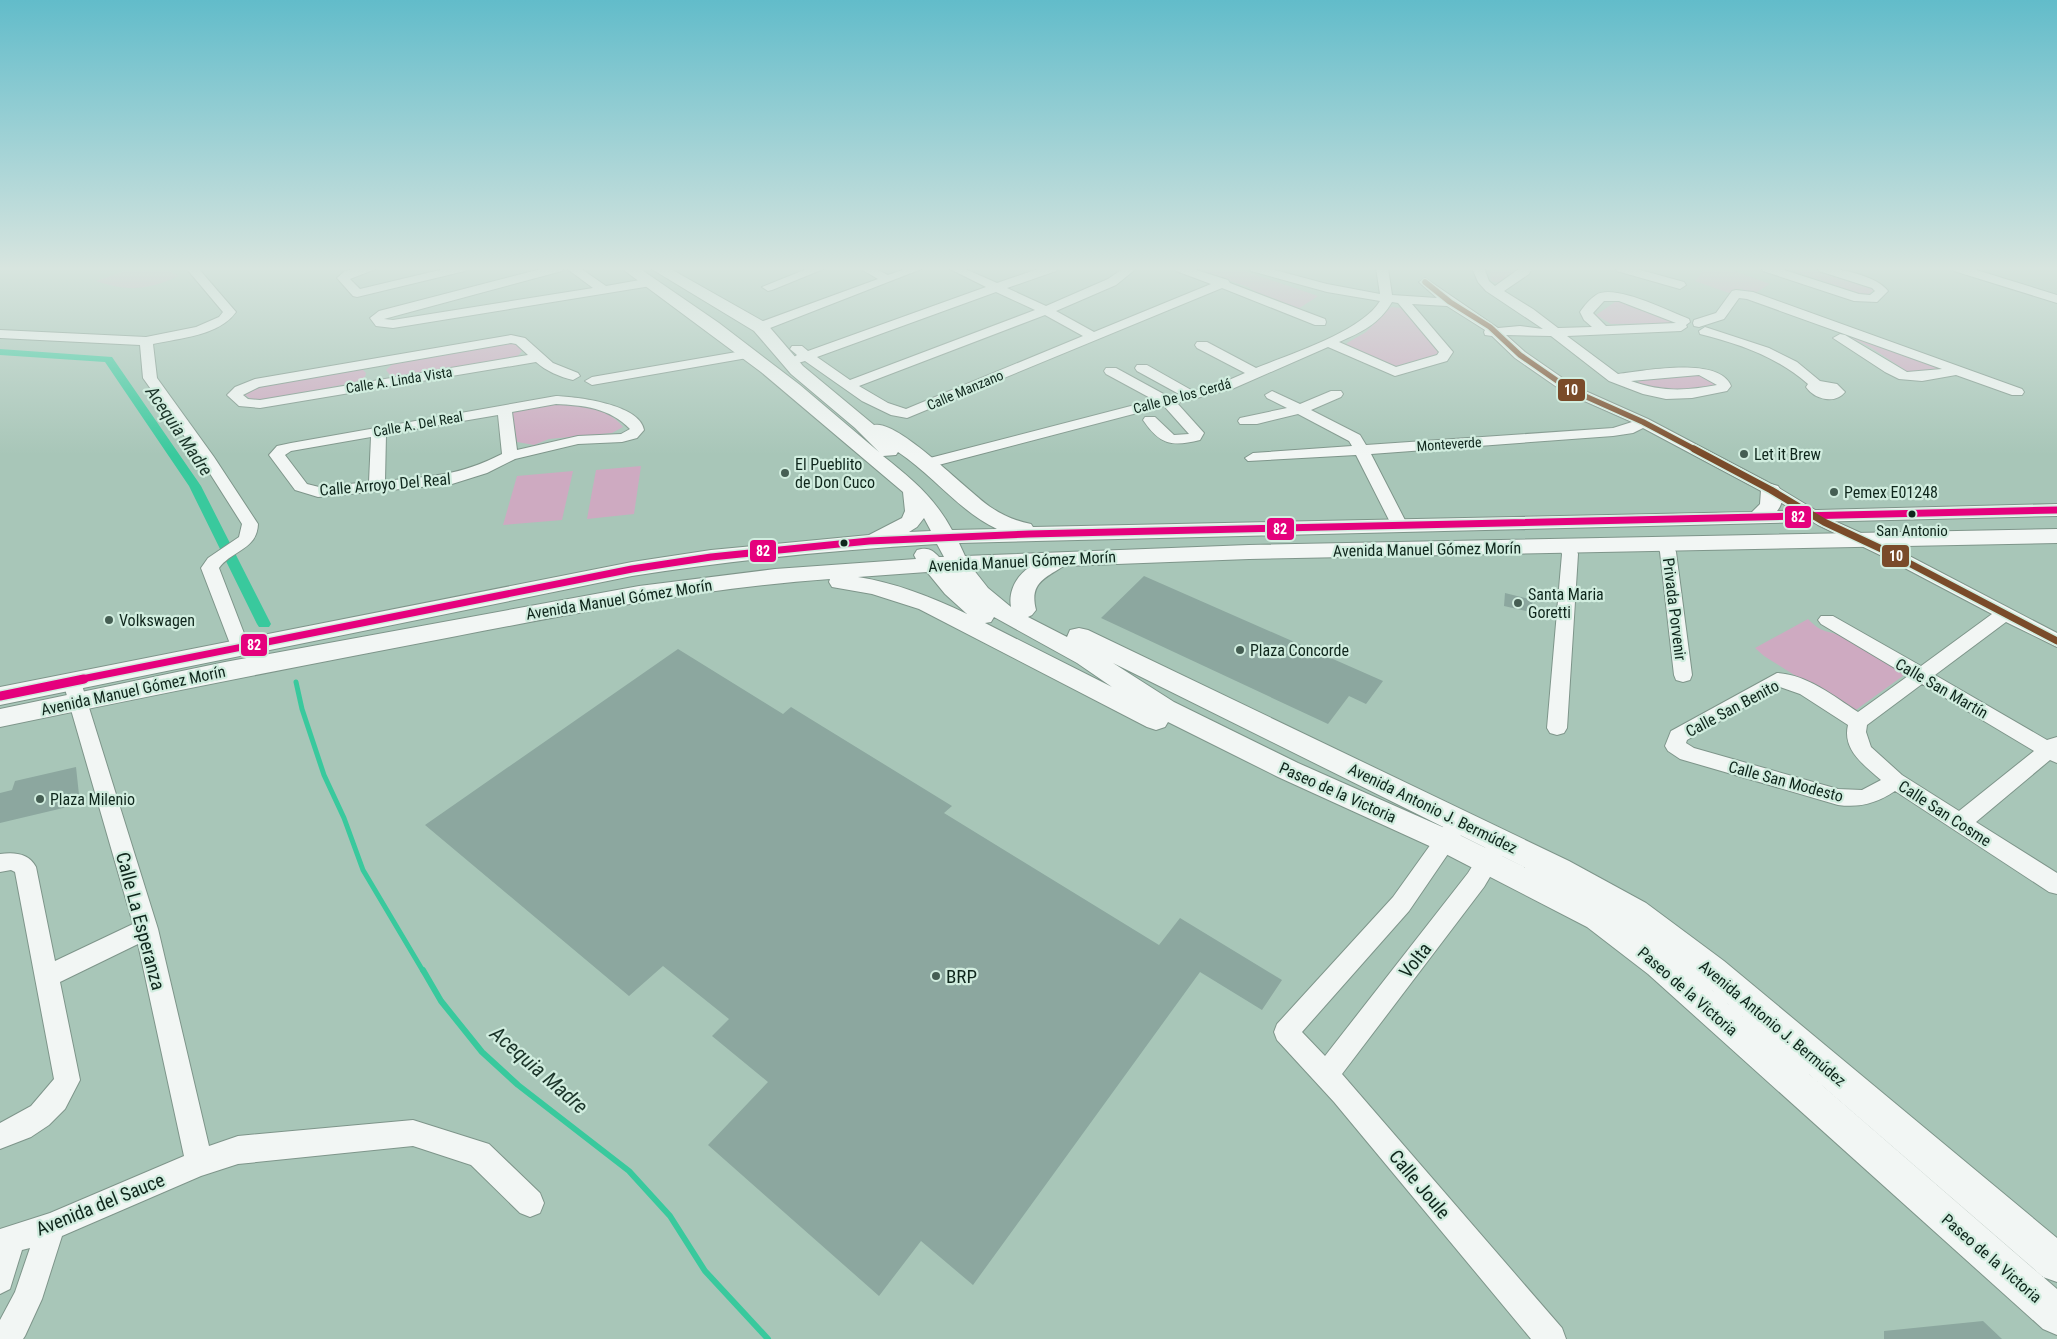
<svg xmlns="http://www.w3.org/2000/svg" width="2057" height="1339" font-family="'Roboto Condensed',sans-serif">
  <style>
    .green { fill: #ceaac1 }
    .lines { fill: none; stroke-linecap: round; stroke-linejoin: round }
    .stream-far1 { stroke: #39c99d; stroke-width: 5 }
    .stream { stroke: #39c99d; stroke-width: 6 }
    .canal { fill: #39c99d; fill-rule: evenodd }
    .building { fill: #8ca79f }
    .minor-casing { stroke: #7e958a; stroke-width: 2 }
    .major-casing { stroke: #7e958a; stroke-width: 2 }
    .minor { fill: #f2f6f4; fill-rule: evenodd }
    .major { fill: #f2f6f4; fill-rule: evenodd }
    .bus-1-far1-casing { stroke: #d1eddf; stroke-width: 10 }
    .bus-1-casing { stroke: #d1eddf; stroke-width: 12 }
    .bus-2-far1-casing { stroke: #d1eddf; stroke-width: 8 }
    .bus-2-casing { stroke: #d1eddf; stroke-width: 10 }
    .bus-1-far1 { stroke: #e5007d; stroke-width: 7 }
    .bus-1 { stroke: #e5007d; stroke-width: 9 }
    .bus-2-far1 { stroke: #7a4b2a; stroke-width: 5.5 }
    .bus-2 { stroke: #7a4b2a; stroke-width: 7 }
    .poi-dot { fill: #455e53; stroke: #d1eddf; stroke-width: 2 }
    .bus-dot { fill: #0f261c; stroke: #d1eddf; stroke-width: 2 }
    .labels { text-anchor: middle; stroke-width: 4.5; stroke-linejoin: round; paint-order: stroke }
    .far-street-label { font-size: 14px; fill: #0f261c; stroke: #d1eddf }
    .bus-label { font-size: 15px; fill: #0f261c; stroke: #d1eddf }
    .poi-label { font-size: 16px; fill: #0f261c; stroke: #d1eddf; text-anchor: start }
    .street-label { font-size: 16px; fill: #0f261c; stroke: #d1eddf }
    .water-label { font-size: 18px; font-style: italic; fill: #1c352a; stroke: #d1eddf }
    .near-street-label { font-size: 19px; fill: #0f261c; stroke: #d1eddf }
    .near-poi-label { font-size: 19px; fill: #0f261c; stroke: #d1eddf; text-anchor: start }
    .near-water-label { font-size: 21px; font-style: italic; fill: #1c352a; stroke: #d1eddf }
    .line-badge { stroke: #d1eddf; stroke-width: 2 }
    .badge-label { font-size: 14px; text-anchor: middle; font-weight: bold; fill: #fff }
  </style>
  <rect width="100%" height="100%" fill="#a8c6b8"/>
  <!-- green -->
  <g class="green">
    <path d="M 133,268 L 163,268 L 179,276 C 148,290 128,292 96,281 Z"/>
    <path d="M 1193,268 L 1235,268 L 1318,296 L 1298,309 L 1264,297 L 1248,287 Z"/>
    <path d="M 1489,268 L 1520,268 L 1523,269 L 1500,283 L 1491,281 Z"/>
    <path d="M 1705,268 L 1726,268 L 1770,284 L 1755,293 L 1740,289 L 1729,293 L 1695,281 Z"/>
    <path d="M 1785,268 L 1818,268 L 1878,287 L 1866,296 Z"/>
    <path d="M 1615,302 L 1627,302 L 1675,321 L 1672,323 L 1611,324 L 1596,315 Z"/>
    <path d="M 1391,307 L 1401,308 L 1442,353 L 1393,367 L 1346,346 L 1347,343 L 1366,332 Z"/>
    <path d="M 1836,330 L 1920,360 L 1942,370 L 1911,374 L 1870,347 Z"/>
    <path d="M 509,341 L 518,344 L 522,351 L 517,357 L 396,377 L 390,375 L 386,370 L 396,361 Z"/>
    <path d="M 356,368 L 363,370 L 366,373 L 365,377 L 353,383 L 254,401 L 245,395 L 244,391 L 253,386 Z"/>
    <path d="M 1704,374 L 1720,384 L 1670,392 L 1639,384 L 1638,380 Z"/>
    <path d="M 552,403 C 577,406 607,406 623,427 L 612,433 L 549,439 L 534,445 L 517,442 L 512,413 L 523,408 Z"/>
    <path d="M 641,466 L 634,514 L 587,519 L 596,470 Z"/>
    <path d="M 573,471 L 562,520 L 503,525 L 517,476 Z"/>
    <path d="M 1808,619 C 1823,635 1828,629 1845,638 C 1866,648 1887,661 1907,673 L 1853,712 L 1764,656 L 1755,648 Z"/>
  </g>
  <g class="lines">
    <!-- stream-far1 -->
    <path class="stream-far1" d="M 296,682 L 302,709 L 324,775 L 344,818 L 363,870 L 423,971"/>
    <!-- stream -->
    <path class="stream" d="M 423,970 L 441,1001 L 482,1052 L 518,1085 L 629,1171 L 670,1216 L 705,1271 L 768,1339"/>
    <!-- canal -->
    <path class="canal" d="M 0,349 L 112,357 L 201,486 L 271,624 L 269,627 L 259,627 L 257,624 L 189,486 L 105,362 L 0,355 Z"/>
  </g>
  <!-- building -->
  <g class="building">
    <path d="M 1144,576 L 1383,681 L 1366,704 L 1349,696 L 1328,724 L 1101,618 Z"/>
    <path d="M 1505,593 L 1533,600 L 1531,612 L 1504,606 Z"/>
    <path d="M 678,649 L 783,714 L 791,707 L 952,806 L 944,813 L 1159,945 L 1180,918 L 1282,980 L 1262,1010 L 1200,972 L 973,1285 L 921,1241 L 879,1296 L 708,1145 L 768,1082 L 712,1036 L 729,1019 L 663,966 L 629,996 L 425,825 Z"/>
    <path d="M 76,767 L 80,804 L 0,823 L 0,793 L 12,790 L 15,781 Z"/>
    <path d="M 1983,1321 L 2002,1339 L 1884,1339 L 1884,1331 Z"/>
  </g>
  <g class="lines">
    <!-- minor casing -->
    <g class="minor-casing">
      <g id="minor">
        <path d="M 186,268 L 198,268 L 236,312 C 219,336 180,338 153,344 L 157,378 L 214,457 L 258,524 C 257,550 232,550 219,568 L 250,649 L 248,653 L 241,655 L 234,653 L 232,649 L 201,568 L 208,558 L 239,537 L 242,524 L 202,461 L 143,378 L 140,345 L 0,338 L 0,330 L 146,337 L 196,327 L 219,317 L 223,312 Z"/>
        <path d="M 359,268 L 378,268 L 350,279 L 360,289 L 448,268 L 467,268 L 465,271 L 357,297 L 353,296 L 337,278 L 345,271 Z"/>
        <path d="M 545,268 L 564,268 L 562,271 L 384,319 L 393,320 L 593,288 L 566,268 L 580,268 L 606,286 L 651,278 L 657,282 L 651,286 L 393,328 L 376,326 L 370,318 L 379,311 Z"/>
        <path d="M 809,268 L 826,268 L 772,290 L 768,291 L 762,287 Z"/>
        <path d="M 859,268 L 874,268 L 888,275 L 908,268 L 924,268 L 765,330 L 760,331 L 754,327 L 755,324 L 878,279 Z"/>
        <path d="M 948,268 L 963,268 L 997,283 L 1041,268 L 1058,268 L 1056,271 L 1007,288 L 1046,306 L 1108,279 L 1124,268 L 1137,268 L 1116,285 L 1056,311 L 1094,332 L 1211,284 L 1176,271 L 1174,268 L 1190,268 L 1228,280 L 1230,283 L 1325,319 L 1326,322 L 1325,325 L 1315,325 L 1222,288 L 907,418 L 891,415 L 862,401 L 805,361 L 798,363 L 791,359 L 797,355 L 790,349 L 792,346 L 802,346 L 808,351 L 986,287 ZM 996,292 L 1035,310 L 850,380 L 817,357 ZM 1045,315 L 1083,336 L 906,409 L 888,403 L 859,386 Z"/>
        <path d="M 1249,268 L 1267,268 L 1327,284 L 1380,294 L 1376,268 L 1388,268 L 1392,295 L 1437,298 L 1419,282 L 1425,278 L 1498,328 L 1520,326 L 1543,329 L 1486,291 L 1478,282 L 1472,268 L 1484,268 L 1489,281 L 1495,286 L 1520,268 L 1532,268 L 1529,274 L 1504,291 L 1533,309 L 1558,328 L 1592,327 L 1584,320 L 1580,312 C 1584,306 1590,299 1596,295 C 1614,283 1670,312 1689,319 L 1690,322 L 1686,325 L 1687,327 L 1681,331 L 1567,336 L 1618,374 C 1645,371 1719,356 1731,386 L 1727,391 L 1692,398 L 1666,399 L 1643,394 L 1609,381 L 1551,336 L 1506,335 L 1525,352 L 1574,386 L 1648,419 L 1777,487 L 1830,519 L 1894,548 L 2057,633 L 2057,647 L 2006,622 L 1935,675 L 2047,740 L 2057,737 L 2057,763 L 2050,760 L 1976,822 L 2057,873 L 2057,894 L 2049,892 L 1895,791 C 1877,803 1860,808 1838,805 L 1680,759 L 1668,751 L 1665,746 L 1671,731 L 1777,673 C 1808,675 1833,696 1858,712 L 1908,676 L 1821,624 L 1818,620 L 1821,616 L 1833,616 L 1921,666 L 1992,614 L 1882,556 L 1818,525 L 1765,493 L 1643,428 L 1633,433 L 1613,436 L 1371,454 L 1408,526 L 1400,531 L 1392,526 L 1356,455 L 1248,461 L 1245,458 L 1253,453 L 1352,446 L 1349,441 L 1298,414 L 1257,424 L 1240,424 L 1238,421 L 1240,418 L 1287,408 L 1267,398 L 1265,395 L 1272,391 L 1300,404 L 1331,391 L 1341,391 L 1343,394 L 1341,397 L 1311,410 L 1360,435 L 1366,445 L 1613,428 L 1632,422 L 1564,392 L 1515,358 L 1492,336 L 1485,335 L 1484,332 L 1485,330 L 1447,306 L 1412,304 L 1453,352 L 1447,361 L 1395,376 L 1328,347 L 1232,389 L 1177,403 L 1204,433 L 1200,440 C 1172,447 1160,445 1143,420 L 1145,417 L 1155,417 L 1174,435 L 1189,434 L 1164,406 L 927,468 L 919,463 L 922,460 L 1154,400 L 1106,374 L 1104,371 L 1106,368 L 1116,368 L 1169,397 L 1179,394 L 1137,371 L 1135,368 L 1137,365 L 1147,365 L 1193,391 L 1222,383 L 1245,373 L 1197,348 L 1195,345 L 1197,342 L 1207,342 L 1256,368 C 1290,354 1361,332 1380,301 L 1327,292 L 1251,271 ZM 1604,301 L 1619,301 L 1676,323 L 1606,326 L 1593,313 ZM 1392,302 L 1398,303 L 1439,352 L 1437,355 L 1396,367 L 1339,342 C 1362,332 1379,324 1392,302 ZM 1699,375 L 1717,385 C 1686,391 1661,392 1631,381 ZM 1922,684 L 2034,751 L 1959,811 L 1902,775 L 1871,747 L 1866,732 L 1867,725 ZM 1780,687 L 1800,694 L 1848,725 C 1842,750 1864,765 1881,780 L 1862,790 L 1838,789 L 1694,748 L 1686,743 L 1687,740 Z"/>
        <path d="M 1615,268 L 1633,268 L 1684,282 L 1686,285 L 1680,289 L 1617,271 Z"/>
        <path d="M 1761,268 L 1778,268 L 1859,294 L 1870,295 L 1875,291 L 1872,288 L 1819,271 L 1817,268 C 1836,267 1876,275 1888,291 L 1877,302 L 1854,301 L 1763,271 Z"/>
        <path d="M 1952,268 L 1970,268 L 2057,295 L 2057,303 L 1954,271 Z"/>
        <path d="M 1736,290 L 1753,292 L 2022,389 L 2024,392 L 2022,395 L 2012,395 L 1956,375 L 1922,381 L 1899,379 L 1885,372 L 1833,338 L 1840,334 L 1845,335 L 1907,372 L 1942,369 L 1747,299 L 1739,298 L 1724,319 L 1699,327 L 1694,326 L 1693,323 L 1694,320 L 1716,313 L 1732,291 Z"/>
        <path d="M 1705,327 L 1769,348 L 1797,362 L 1820,381 L 1837,384 L 1845,392 C 1835,405 1814,399 1806,387 L 1808,384 C 1777,357 1740,344 1700,334 L 1699,331 Z"/>
        <path d="M 511,335 L 525,338 L 553,363 L 578,373 L 580,376 L 573,380 C 560,377 546,371 536,362 L 260,408 L 239,406 L 227,395 L 235,387 L 255,379 ZM 511,343 L 516,344 L 528,355 L 260,400 L 248,399 L 243,395 L 259,387 Z"/>
        <path d="M 748,350 L 753,351 L 755,354 L 753,357 L 592,385 L 585,381 L 592,377 Z"/>
        <path d="M 556,396 C 577,397 640,404 644,430 L 637,438 L 622,442 L 578,444 L 515,459 L 487,473 L 452,484 L 318,497 L 295,490 L 269,455 L 277,446 L 291,443 ZM 556,404 C 583,405 610,408 630,429 L 621,434 L 578,436 L 517,450 L 512,412 ZM 498,415 L 502,454 C 459,476 432,476 385,481 L 386,434 ZM 371,437 L 369,482 L 319,487 L 307,484 L 285,455 L 291,451 Z"/>
        <path d="M 1665,540 L 1671,541 L 1676,552 L 1692,675 L 1690,680 L 1683,682 L 1676,680 L 1674,675 L 1660,552 L 1657,545 L 1659,541 Z"/>
        <path d="M 1567,541 L 1573,542 L 1578,554 L 1567,728 L 1564,733 L 1557,735 L 1550,733 L 1547,728 L 1562,554 L 1559,546 L 1561,542 Z"/>
        <path d="M 72,675 L 79,677 L 81,682 L 158,929 L 209,1146 L 238,1136 L 413,1120 L 489,1144 L 540,1193 L 544,1203 L 540,1213 L 530,1217 L 520,1213 L 471,1165 L 413,1146 L 238,1164 L 201,1176 L 62,1236 L 42,1299 L 25,1336 L 23,1339 L 0,1339 L 0,1320 L 15,1292 L 30,1248 L 22,1250 L 10,1289 L 0,1294 L 0,1229 L 50,1213 L 184,1156 L 138,944 L 60,982 L 80,1080 L 65,1109 L 49,1125 L 31,1137 L 0,1149 L 0,1123 L 31,1106 L 54,1079 L 15,872 L 11,870 L 0,872 L 0,854 C 14,852 29,853 36,867 L 55,961 L 133,924 L 63,682 L 65,677 Z"/>
        <path d="M 1454,820 L 1462,823 L 1465,829 L 1409,911 L 1302,1032 L 1325,1056 L 1468,873 C 1477,860 1484,837 1503,844 L 1506,850 L 1484,887 L 1342,1074 L 1562,1328 L 1566,1339 L 1531,1339 L 1334,1102 L 1277,1040 L 1274,1032 L 1277,1024 L 1393,897 L 1446,823 Z"/>
      </g>
    </g>
    <!-- major casing -->
    <g class="major-casing">
      <path id="major" d="M 621,268 L 639,268 L 719,323 L 800,385 L 879,452 L 855,428 L 791,374 L 754,331 L 650,268 L 669,268 L 766,323 L 803,366 L 874,425 C 898,419 969,493 992,508 C 1004,516 1016,521 1031,524 L 1033,527 L 1752,512 L 1760,504 L 1761,490 L 1764,486 L 1771,484 L 1778,486 C 1784,494 1783,504 1777,511 L 2057,504 L 2057,516 L 959,543 L 965,556 L 1249,545 L 2057,529 L 2057,543 L 1249,559 L 1064,566 C 1045,578 1029,583 1036,610 L 1032,615 L 1028,617 L 1067,637 L 1070,630 L 1079,628 L 1088,630 L 1569,861 L 1646,903 L 1724,961 L 2057,1238 L 2057,1282 L 2043,1277 L 1698,978 L 2057,1289 L 2057,1335 L 2043,1329 L 1648,974 L 1587,927 L 1436,849 L 1278,777 L 1168,722 L 1165,727 L 1156,730 L 1147,727 L 919,609 L 872,594 L 832,587 L 829,582 L 830,579 C 704,588 581,612 457,636 C 305,665 152,695 0,727 L 0,709 L 225,662 L 639,586 L 775,569 L 916,559 L 914,555 L 917,550 C 927,547 932,549 939,557 L 944,557 L 937,544 C 835,550 733,560 632,576 L 0,705 L 0,687 L 632,562 L 711,550 L 869,535 L 902,518 L 905,511 L 903,492 L 761,372 ZM 898,452 C 933,475 959,511 997,529 L 952,530 C 935,498 911,478 883,456 L 896,455 ZM 924,518 L 931,531 L 909,532 L 917,527 ZM 1030,567 C 1017,575 1008,591 1011,607 L 988,588 L 973,569 ZM 927,572 L 945,594 L 967,614 C 932,597 896,583 858,577 ZM 994,617 L 1077,663 L 1112,687 L 985,623 L 991,622 ZM 1113,663 L 1550,880 L 1456,833 L 1298,763 L 1174,702 Z"/>
    </g>
    <!-- minor -->
    <use href="#minor" class="minor"/>
    <!-- major -->
    <use href="#major" class="major"/>
    <!-- bus-1-far1 casing -->
    <g class="bus-1-far1-casing">
      <path id="bus-1-far1" d="M 77,680 L 632,569 L 711,557 L 869,541 L 1029,534 L 2057,510"/>
    </g>
    <!-- bus-1 casing -->
    <g class="bus-1-casing">
      <path id="bus-1" d="M 0,696 L 84,679"/>
    </g>
    <!-- bus-2-far1 casing -->
    <g class="bus-2-far1-casing">
      <path id="bus-2-far1" d="M 1425,282 L 1450,302 L 1490,327 L 1520,355 L 1569,389 L 1643,422 L 1696,450"/>
    </g>
    <!-- bus-2 casing -->
    <g class="bus-2-casing">
      <path id="bus-2" d="M 1694,449 L 1771,490 L 1824,522 L 1888,552 L 2057,641"/>
    </g>
    <!-- bus-1-far1 -->
    <use href="#bus-1-far1" class="bus-1-far1"/>
    <!-- bus-1 -->
    <use href="#bus-1" class="bus-1"/>
    <!-- bus-2-far1 -->
    <use href="#bus-2-far1" class="bus-2-far1"/>
    <!-- bus-2 -->
    <use href="#bus-2" class="bus-2"/>
  </g>
  <!-- sky -->
  <linearGradient id="sky" x2="0" y2="1"><stop stop-color="#62bcca"/><stop offset="0.59" stop-color="#d8e5df"/><stop offset="1" stop-color="#d8e5df" stop-opacity="0"/></linearGradient>
  <rect width="2057" height="455" fill="url(#sky)"/>
  <!-- markers -->
  <g class="poi-dot">
    <circle cx="1744" cy="454" r="5"/>
    <circle cx="785" cy="473" r="5"/>
    <circle cx="1834" cy="492" r="5"/>
    <circle cx="1518" cy="603" r="5"/>
    <circle cx="109" cy="620" r="5"/>
    <circle cx="1240" cy="650" r="5"/>
    <circle cx="40" cy="799" r="5"/>
    <circle cx="936" cy="976" r="5"/>
  </g>
  <g class="bus-dot">
    <circle cx="1912" cy="514" r="4.5"/>
    <circle cx="844" cy="543" r="4.5"/>
  </g>
  <g class="labels">
    <!-- far-street labels -->
    <g class="far-street-label">
      <text transform="translate(399 380) rotate(-9)" y="5">Calle A. Linda Vista</text>
      <text transform="translate(965 390) rotate(-23)" y="5">Calle Manzano</text>
      <text transform="translate(1182 396) rotate(-15)" y="5">Calle De los Cerdá</text>
      <text transform="translate(418 424) rotate(-10)" y="5">Calle A. Del Real</text>
      <text transform="translate(1449 444) rotate(-4)" y="5">Monteverde</text>
    </g>
    <!-- bus labels -->
    <g class="bus-label">
      <text x="1912" y="536">San Antonio</text>
    </g>
    <!-- poi labels -->
    <g class="poi-label">
      <text x="1754" y="460">Let it Brew</text>
      <text x="795" y="470">El Pueblito<tspan x="795" dy="18">de Don Cuco</tspan></text>
      <text x="1844" y="498">Pemex E01248</text>
      <text x="1528" y="600">Santa Maria<tspan x="1528" dy="18">Goretti</tspan></text>
      <text x="119" y="626">Volkswagen</text>
      <text x="1250" y="656">Plaza Concorde</text>
      <text x="50" y="805">Plaza Milenio</text>
    </g>
    <!-- street labels -->
    <g class="street-label">
      <text transform="translate(385 484) rotate(-5)" y="6">Calle Arroyo Del Real</text>
      <text transform="translate(1427 549) rotate(-1)" y="6">Avenida Manuel Gómez Morín</text>
      <text transform="translate(1022 561) rotate(-3)" y="6">Avenida Manuel Gómez Morín</text>
      <text transform="translate(619 599) rotate(-9)" y="6">Avenida Manuel Gómez Morín</text>
      <text transform="translate(1675 609) rotate(83)" y="6">Privada Porvenir</text>
      <text transform="translate(1942 688) rotate(30)" y="6">Calle San Martín</text>
      <text transform="translate(133 690) rotate(-12)" y="6">Avenida Manuel Gómez Morín</text>
      <text transform="translate(1732 708) rotate(-28)" y="6">Calle San Benito</text>
      <text transform="translate(1786 781) rotate(15)" y="6">Calle San Modesto</text>
      <text transform="translate(1338 792) rotate(24)" y="6">Paseo de la Victoria</text>
      <text transform="translate(1433 808) rotate(26)" y="6">Avenida Antonio J. Bermúdez</text>
      <text transform="translate(1945 813) rotate(33)" y="6">Calle San Cosme</text>
      <text transform="translate(1688 991) rotate(41)" y="6">Paseo de la Victoria</text>
      <text transform="translate(1773 1023) rotate(40)" y="6">Avenida Antonio J. Bermúdez</text>
      <text transform="translate(1992 1258) rotate(41)" y="6">Paseo de la Victoria</text>
    </g>
    <!-- water labels -->
    <g class="water-label">
      <text transform="translate(179 431) rotate(56)" y="6">Acequia Madre</text>
    </g>
    <!-- near-street labels -->
    <g class="near-street-label">
      <text transform="translate(141 921) rotate(75)" y="7">Calle La Esperanza</text>
      <text transform="translate(1415 960) rotate(-52)" y="7">Volta</text>
      <text transform="translate(1420 1184) rotate(50)" y="7">Calle Joule</text>
      <text transform="translate(100 1204) rotate(-22)" y="7">Avenida del Sauce</text>
    </g>
    <!-- near-poi labels -->
    <g class="near-poi-label">
      <text x="946" y="983">BRP</text>
    </g>
    <!-- near-water labels -->
    <g class="near-water-label">
      <text transform="translate(539 1070) rotate(41)" y="7">Acequia Madre</text>
    </g>
  </g>
  <g class="line-badge">
    <rect x="1557" y="378" width="29" height="24" rx="5" fill="#7a4b2a"/>
    <rect x="1784" y="505" width="28" height="24" rx="5" fill="#e5007d"/>
    <rect x="1266" y="517" width="29" height="24" rx="5" fill="#e5007d"/>
    <rect x="749" y="539" width="28" height="24" rx="5" fill="#e5007d"/>
    <rect x="1881" y="544" width="29" height="24" rx="5" fill="#7a4b2a"/>
    <rect x="240" y="633" width="28" height="24" rx="5" fill="#e5007d"/>
  </g>
  <g class="badge-label">
    <text x="1571" y="395">10</text>
    <text x="1798" y="522">82</text>
    <text x="1280" y="534">82</text>
    <text x="763" y="556">82</text>
    <text x="1896" y="561">10</text>
    <text x="254" y="650">82</text>
  </g>
</svg>
